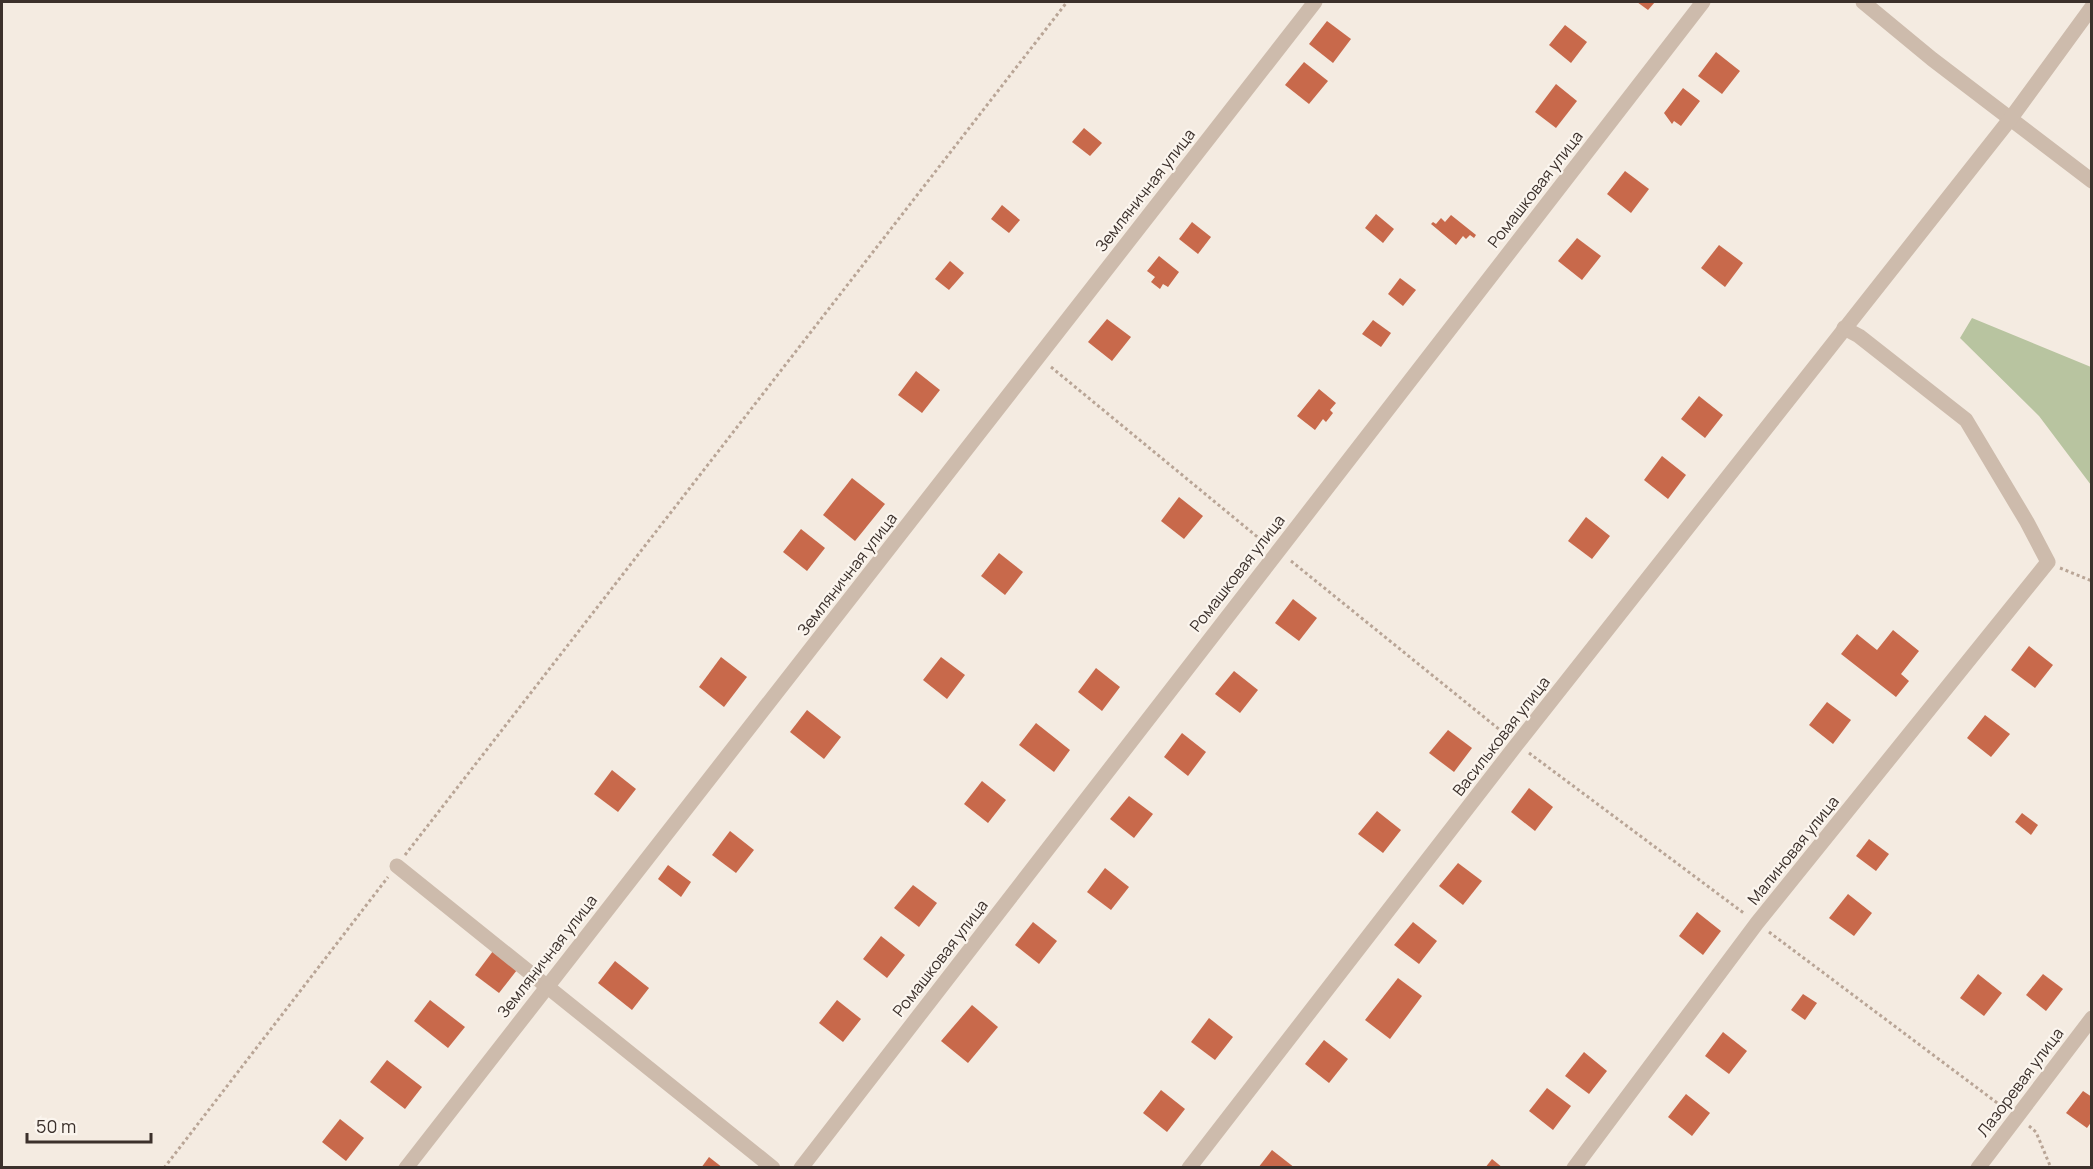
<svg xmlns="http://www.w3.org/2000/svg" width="2093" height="1169" font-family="Manrope,sans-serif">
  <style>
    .green { fill: #b8c4a0 }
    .building { fill: #c8694b }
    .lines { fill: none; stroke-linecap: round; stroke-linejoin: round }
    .path { stroke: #b9a596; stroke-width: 3; stroke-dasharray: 3 3; stroke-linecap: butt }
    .minor { stroke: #cdbbac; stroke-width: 15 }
    .labels { text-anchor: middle; stroke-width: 4.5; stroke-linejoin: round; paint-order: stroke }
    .street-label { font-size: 16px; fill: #3b302b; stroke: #fbf5ee }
  </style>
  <rect width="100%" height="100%" fill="#f4ebe1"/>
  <!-- green -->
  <path class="green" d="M 1972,318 L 2091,367 L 2091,485 L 2039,416 L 1960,338 Z"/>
  <!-- building -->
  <g class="building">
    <path d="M 1637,2 L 1655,2 L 1648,10 Z"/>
    <path d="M 1327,21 L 1351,39 L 1333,63 L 1309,44 Z"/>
    <path d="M 1565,25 L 1587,42 L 1571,63 L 1549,45 Z"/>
    <path d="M 1716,52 L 1740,71 L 1722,94 L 1698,76 Z"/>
    <path d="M 1304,62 L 1328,81 L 1309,104 L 1285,85 Z"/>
    <path d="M 1556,84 L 1577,101 L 1556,128 L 1535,112 Z"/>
    <path d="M 1683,88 L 1700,101 L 1681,126 L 1674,121 L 1672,124 L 1664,113 Z"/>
    <path d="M 1084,128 L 1102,143 L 1090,156 L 1072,142 Z"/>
    <path d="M 1625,171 L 1649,189 L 1631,213 L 1607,194 Z"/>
    <path d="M 1002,205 L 1020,220 L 1009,233 L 991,219 Z"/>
    <path d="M 1376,214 L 1394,229 L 1383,243 L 1365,228 Z"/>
    <path d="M 1451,215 L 1476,235 L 1474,238 L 1470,235 L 1466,239 L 1463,236 L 1456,245 L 1431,224 L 1433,222 L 1436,224 L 1441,218 L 1445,222 Z"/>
    <path d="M 1192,222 L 1211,237 L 1198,254 L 1179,239 Z"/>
    <path d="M 1577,238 L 1601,256 L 1582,280 L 1558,261 Z"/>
    <path d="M 1719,245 L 1743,263 L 1725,287 L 1701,268 Z"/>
    <path d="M 1159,256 L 1179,272 L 1168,287 L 1163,284 L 1160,289 L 1151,282 L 1155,277 L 1147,271 Z"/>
    <path d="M 950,261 L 964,273 L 949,290 L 935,279 Z"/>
    <path d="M 1400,278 L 1416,290 L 1403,306 L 1388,294 Z"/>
    <path d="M 1107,319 L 1131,337 L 1112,361 L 1088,342 Z"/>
    <path d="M 1373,320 L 1391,333 L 1381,347 L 1362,334 Z"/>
    <path d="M 916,371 L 940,390 L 922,413 L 898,395 Z"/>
    <path d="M 1319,389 L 1336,403 L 1330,410 L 1333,413 L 1326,422 L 1323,419 L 1315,430 L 1297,416 Z"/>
    <path d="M 1699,396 L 1723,415 L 1705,438 L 1681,419 Z"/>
    <path d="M 1662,456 L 1686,475 L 1668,499 L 1644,480 Z"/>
    <path d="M 852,478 L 885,504 L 855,541 L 823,515 Z"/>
    <path d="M 1179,497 L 1203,516 L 1184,539 L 1161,521 Z"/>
    <path d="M 1586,517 L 1610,536 L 1592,559 L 1568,541 Z"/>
    <path d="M 801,529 L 825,548 L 807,571 L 783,552 Z"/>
    <path d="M 999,553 L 1023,572 L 1005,595 L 981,576 Z"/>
    <path d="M 1293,599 L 1317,618 L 1299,641 L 1275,623 Z"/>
    <path d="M 1893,630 L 1919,651 L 1901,674 L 1909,681 L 1896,697 L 1841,654 L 1857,634 L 1877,650 Z"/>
    <path d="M 2029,646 L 2053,665 L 2035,688 L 2011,670 Z"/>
    <path d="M 721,657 L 747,677 L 724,707 L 699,687 Z"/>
    <path d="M 941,657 L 965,675 L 947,699 L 923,680 Z"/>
    <path d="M 1096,668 L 1120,687 L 1102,711 L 1078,692 Z"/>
    <path d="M 1234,671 L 1258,690 L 1240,713 L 1215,694 Z"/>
    <path d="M 1827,702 L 1851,720 L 1833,744 L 1809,725 Z"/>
    <path d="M 807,710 L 841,737 L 824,759 L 790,732 Z"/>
    <path d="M 1985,715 L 2010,734 L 1991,757 L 1967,738 Z"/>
    <path d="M 1036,723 L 1070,750 L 1054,772 L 1019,745 Z"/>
    <path d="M 1448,730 L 1472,748 L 1454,772 L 1429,753 Z"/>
    <path d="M 1182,733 L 1206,752 L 1188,776 L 1164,757 Z"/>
    <path d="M 612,770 L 636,789 L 618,812 L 594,794 Z"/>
    <path d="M 982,781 L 1006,800 L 988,823 L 964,804 Z"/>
    <path d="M 1529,788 L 1553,807 L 1535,831 L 1511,812 Z"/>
    <path d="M 1129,796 L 1153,814 L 1134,838 L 1110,819 Z"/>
    <path d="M 1377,811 L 1401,830 L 1383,853 L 1358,834 Z"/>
    <path d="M 2022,813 L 2038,825 L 2031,835 L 2015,822 Z"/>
    <path d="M 730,831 L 754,850 L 736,873 L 712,855 Z"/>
    <path d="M 1869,839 L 1889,854 L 1876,871 L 1856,856 Z"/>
    <path d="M 1458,863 L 1482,881 L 1463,905 L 1439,886 Z"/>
    <path d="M 668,865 L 691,882 L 681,897 L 658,879 Z"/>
    <path d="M 1105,868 L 1129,887 L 1111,910 L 1087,892 Z"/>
    <path d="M 913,885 L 937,903 L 919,927 L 894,908 Z"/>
    <path d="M 1848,894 L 1872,913 L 1854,936 L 1829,918 Z"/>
    <path d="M 1697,912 L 1721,931 L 1703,955 L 1679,936 Z"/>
    <path d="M 1033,922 L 1057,941 L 1039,964 L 1015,945 Z"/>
    <path d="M 1413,922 L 1437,941 L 1419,964 L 1394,945 Z"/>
    <path d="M 881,936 L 905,955 L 887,978 L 863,959 Z"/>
    <path d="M 493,951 L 517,970 L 499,993 L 475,975 Z"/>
    <path d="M 615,961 L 649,988 L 632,1010 L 598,983 Z"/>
    <path d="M 1978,974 L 2002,993 L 1984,1016 L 1960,998 Z"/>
    <path d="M 2043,974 L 2063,989 L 2046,1011 L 2026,995 Z"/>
    <path d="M 1398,978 L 1422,996 L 1390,1039 L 1365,1020 Z"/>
    <path d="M 1803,994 L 1817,1003 L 1805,1020 L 1791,1010 Z"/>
    <path d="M 430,1000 L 465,1027 L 448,1048 L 414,1021 Z"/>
    <path d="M 837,1000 L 861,1019 L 843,1042 L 819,1023 Z"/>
    <path d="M 972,1005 L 998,1027 L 968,1063 L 941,1041 Z"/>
    <path d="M 1209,1018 L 1233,1037 L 1215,1060 L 1191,1042 Z"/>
    <path d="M 1723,1032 L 1747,1051 L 1729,1074 L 1705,1056 Z"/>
    <path d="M 1324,1040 L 1348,1059 L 1329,1083 L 1305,1064 Z"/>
    <path d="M 1584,1052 L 1607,1071 L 1589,1094 L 1565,1076 Z"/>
    <path d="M 387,1060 L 422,1087 L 405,1109 L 370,1082 Z"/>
    <path d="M 1547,1088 L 1571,1106 L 1553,1130 L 1529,1111 Z"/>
    <path d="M 1161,1090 L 1185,1109 L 1167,1132 L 1143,1113 Z"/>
    <path d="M 2083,1091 L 2092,1097 L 2092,1121 L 2087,1128 L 2066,1113 Z"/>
    <path d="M 1686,1094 L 1710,1113 L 1692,1136 L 1668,1117 Z"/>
    <path d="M 340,1119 L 364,1138 L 346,1161 L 322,1142 Z"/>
    <path d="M 1272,1150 L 1295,1168 L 1258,1168 Z"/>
    <path d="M 709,1157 L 723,1168 L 701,1168 Z"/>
    <path d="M 1492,1159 L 1503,1168 L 1485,1168 Z"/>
  </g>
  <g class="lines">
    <!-- path -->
    <g class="path">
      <path d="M 1051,367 L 1266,544"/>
      <path d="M 1291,561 L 1505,734"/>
      <path d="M 2060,568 L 2092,581"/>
      <path d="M 1529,753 L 1745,914"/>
      <path d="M 405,855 L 1067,2"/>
      <path d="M 1769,932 L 2004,1108"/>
      <path d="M 2029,1126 L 2036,1132 L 2051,1168"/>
      <path d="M 164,1168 L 388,877"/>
    </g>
    <!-- minor -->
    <g class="minor">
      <path d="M 1863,2 L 1932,59 L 2092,181"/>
      <path d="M 397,866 L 773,1168"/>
      <path d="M 406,1168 L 1315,2"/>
      <path d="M 801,1168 L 1703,2"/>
      <path d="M 1189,1168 L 1517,744 L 2011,118 L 2092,7"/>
      <path d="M 1574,1168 L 1757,923 L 2048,562 L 2027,522 L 1966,420 L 1859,336 L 1844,328"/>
      <path d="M 1978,1168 L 2092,1018"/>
    </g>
  </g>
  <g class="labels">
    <!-- street labels -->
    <g class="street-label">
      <text transform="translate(1535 189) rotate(-52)" y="6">Ромашковая улица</text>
      <text transform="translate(1145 190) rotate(-52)" y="6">Земляничная улица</text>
      <text transform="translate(1237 573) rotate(-52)" y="6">Ромашковая улица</text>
      <text transform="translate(847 574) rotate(-52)" y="6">Земляничная улица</text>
      <text transform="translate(1501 736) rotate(-52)" y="6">Васильковая улица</text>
      <text transform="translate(1793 850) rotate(-51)" y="6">Малиновая улица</text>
      <text transform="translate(547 956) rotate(-52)" y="6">Земляничная улица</text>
      <text transform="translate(940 958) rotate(-52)" y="6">Ромашковая улица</text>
      <text transform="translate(2020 1082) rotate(-53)" y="6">Лазоревая улица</text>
    </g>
  </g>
  <!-- border -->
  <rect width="2093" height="1169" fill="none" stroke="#3b302b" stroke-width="6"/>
  <!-- scale -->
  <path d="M27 1133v9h124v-9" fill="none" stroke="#3b302b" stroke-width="3"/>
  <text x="36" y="1133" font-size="18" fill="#3b302b" stroke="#fbf5ee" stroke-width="4.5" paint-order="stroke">50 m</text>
</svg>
